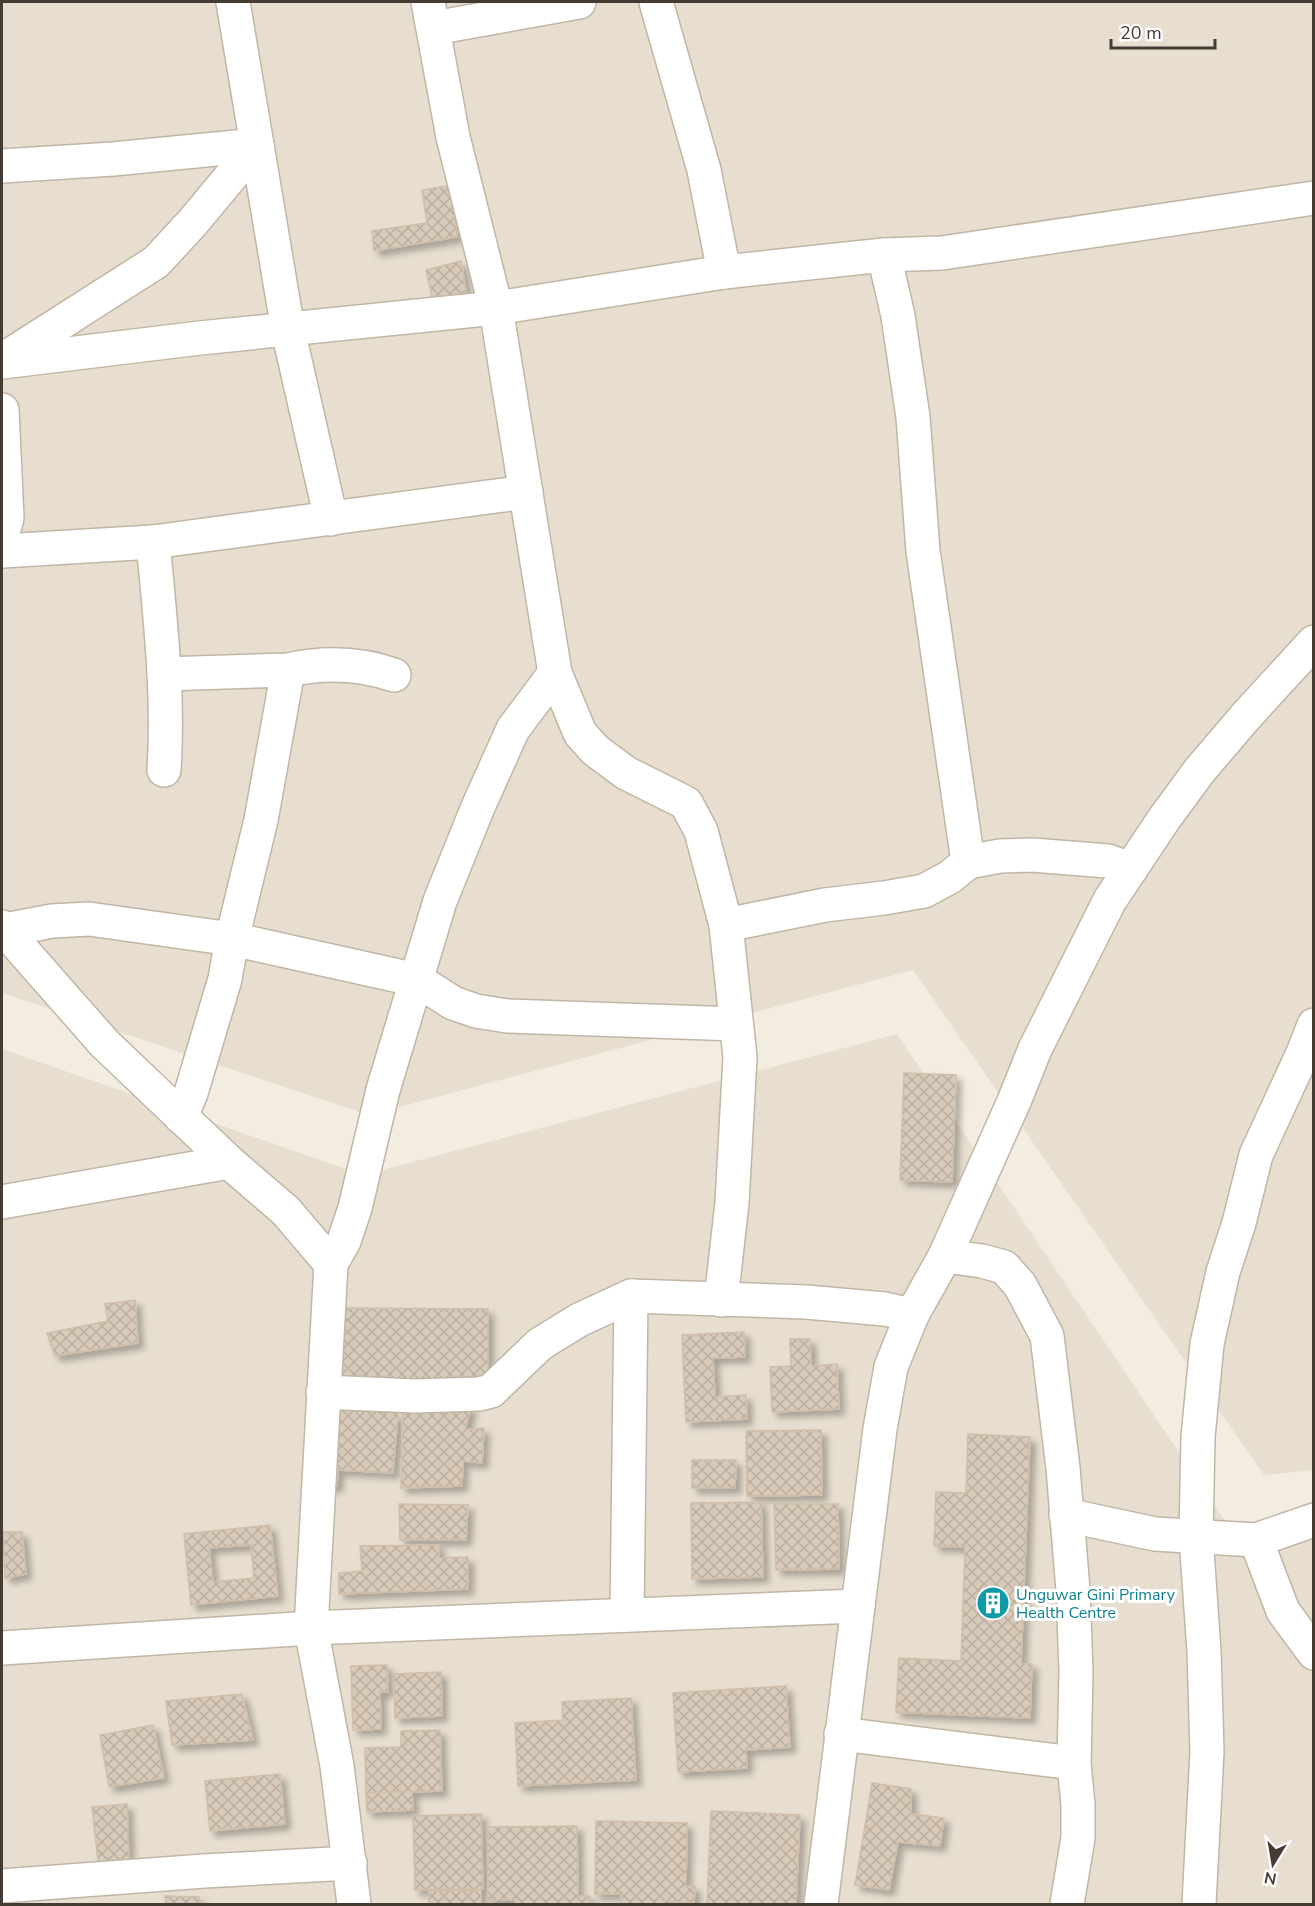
<svg xmlns="http://www.w3.org/2000/svg" width="1315" height="1906" font-family="'Nunito Sans',sans-serif">
  <style>
    .residential { fill: #e7decf }
    .building { fill: url(#building-cross-hatch); stroke: #d0bea8; stroke-width: 1.5; fill-rule: evenodd; filter: url(#shadow) }
    .lines { fill: none; stroke-linecap: round; stroke-linejoin: round }
    .minor-casing { stroke: #c1b6a6; stroke-width: 36 }
    .minor { stroke: #fff; stroke-width: 33 }
    .labels { text-anchor: middle; stroke-width: 6; stroke-linejoin: round; paint-order: stroke }
    .culture-label { font-size: 16px; fill: #0d838f; stroke: #fff; text-anchor: start }
  </style>
  <defs>
    <pattern id="building-cross-hatch" width="8" height="8" patternUnits="userSpaceOnUse" patternTransform="scale(1.5)"><rect width="8" height="8" fill="#d8cab9"/><path d="M0 0l8 8M0 8l8-8" fill="none" stroke="#bbaea0"/></pattern>
    <filter id="shadow"><feDropShadow dx="5.5" dy="5.5" stdDeviation="3" flood-color="#0004"/></filter>
  </defs>
  <rect width="100%" height="100%" fill="#f2ece1"/>
  <!-- residential -->
  <g class="residential">
    <path d="M 2,2 L 1313,2 L 1313,1470 L 1264,1475 L 913,970 L 369,1115 L 2,993 Z"/>
    <path d="M 897,1034 L 1234,1534 L 1313,1525 L 1313,1904 L 2,1904 L 2,1049 L 363,1175 Z"/>
  </g>
  <!-- building -->
  <g class="building">
    <path d="M 452,185 L 457,237 L 374,251 L 372,231 L 427,223 L 422,190 Z"/>
    <path d="M 461,261 L 467,297 L 434,305 L 426,270 Z"/>
    <path d="M 904,1073 L 956,1075 L 952,1182 L 900,1180 Z"/>
    <path d="M 135,1300 L 138,1343 L 55,1356 L 47,1333 L 108,1321 L 105,1304 Z"/>
    <path d="M 341,1308 L 488,1309 L 488,1390 L 340,1389 Z"/>
    <path d="M 744,1332 L 745,1357 L 713,1358 L 715,1397 L 746,1395 L 747,1419 L 686,1422 L 682,1335 Z"/>
    <path d="M 790,1339 L 810,1339 L 811,1366 L 837,1364 L 839,1409 L 772,1412 L 770,1367 L 791,1366 Z"/>
    <path d="M 325,1401 L 398,1414 L 393,1473 L 338,1470 L 337,1486 L 320,1488 Z"/>
    <path d="M 403,1406 L 471,1407 L 465,1430 L 484,1428 L 482,1463 L 463,1461 L 462,1486 L 401,1488 Z"/>
    <path d="M 821,1430 L 822,1495 L 747,1496 L 746,1431 Z"/>
    <path d="M 968,1434 L 1030,1437 L 1021,1664 L 1032,1664 L 1030,1718 L 896,1712 L 899,1658 L 961,1661 L 965,1547 L 934,1546 L 936,1492 L 966,1493 Z"/>
    <path d="M 692,1460 L 736,1460 L 735,1488 L 692,1488 Z"/>
    <path d="M 761,1502 L 763,1577 L 692,1579 L 691,1503 Z"/>
    <path d="M 399,1504 L 468,1505 L 466,1540 L 400,1540 Z"/>
    <path d="M 774,1504 L 838,1504 L 839,1569 L 776,1570 Z"/>
    <path d="M 270,1525 L 278,1596 L 191,1605 L 184,1534 ZM 251,1545 L 254,1578 L 213,1582 L 209,1548 Z"/>
    <path d="M 3,1532 L 22,1532 L 26,1574 L 5,1578 Z"/>
    <path d="M 439,1545 L 439,1558 L 468,1557 L 468,1589 L 339,1594 L 339,1573 L 362,1571 L 360,1546 Z"/>
    <path d="M 387,1665 L 388,1692 L 380,1692 L 381,1729 L 353,1730 L 351,1666 Z"/>
    <path d="M 441,1672 L 442,1716 L 395,1718 L 394,1674 Z"/>
    <path d="M 786,1686 L 790,1747 L 746,1750 L 747,1768 L 678,1772 L 673,1693 Z"/>
    <path d="M 242,1694 L 253,1740 L 172,1745 L 166,1701 Z"/>
    <path d="M 631,1698 L 636,1780 L 518,1786 L 515,1723 L 563,1720 L 562,1702 Z"/>
    <path d="M 153,1725 L 164,1778 L 109,1787 L 100,1735 Z"/>
    <path d="M 440,1730 L 442,1791 L 366,1793 L 365,1748 L 401,1747 L 401,1731 Z"/>
    <path d="M 280,1774 L 285,1824 L 210,1831 L 205,1781 Z"/>
    <path d="M 872,1783 L 911,1789 L 911,1814 L 944,1818 L 940,1846 L 898,1842 L 889,1890 L 855,1885 Z"/>
    <path d="M 412,1791 L 413,1810 L 367,1812 L 366,1793 Z"/>
    <path d="M 127,1804 L 129,1865 L 99,1869 L 92,1807 Z"/>
    <path d="M 711,1811 L 800,1815 L 796,1904 L 707,1904 Z"/>
    <path d="M 481,1814 L 483,1889 L 415,1890 L 413,1816 Z"/>
    <path d="M 596,1821 L 687,1823 L 686,1886 L 695,1886 L 694,1903 L 664,1901 L 664,1904 L 621,1904 L 621,1894 L 595,1894 Z"/>
    <path d="M 577,1826 L 578,1896 L 590,1896 L 590,1904 L 515,1904 L 515,1900 L 488,1900 L 488,1827 Z"/>
    <path d="M 481,1890 L 481,1904 L 429,1904 L 429,1891 Z"/>
    <path d="M 165,1896 L 199,1897 L 199,1904 L 166,1904 Z"/>
  </g>
  <g class="lines">
    <!-- minor casing -->
    <g class="minor-casing">
      <g id="minor">
        <path d="M 233,2 L 288,330 L 331,519"/>
        <path d="M 428,2 L 453,137 L 496,308 L 555,673 L 580,733 L 595,750 L 626,773 L 686,803 L 701,831 L 726,925 L 740,1057 L 732,1203 L 721,1300"/>
        <path d="M 656,2 L 704,170 L 724,272"/>
        <path d="M 434,28 L 579,2"/>
        <path d="M 2,166 L 113,159 L 257,145"/>
        <path d="M 884,255 L 898,316 L 913,417 L 923,551 L 968,862"/>
        <path d="M 7,357 L 156,262 L 193,222 L 257,145"/>
        <path d="M 2,362 L 200,338 L 496,308 L 724,272 L 884,255 L 942,253 L 1314,198"/>
        <path d="M 2,410 L 7,518 L 2,536"/>
        <path d="M 153,542 C 160,618 169,693 164,770"/>
        <path d="M 2,551 L 153,542 L 526,492"/>
        <path d="M 164,674 L 288,670 C 324,662 359,663 394,675"/>
        <path d="M 726,925 L 825,905 L 884,898 L 924,891 L 950,877 L 968,862 L 1000,856 L 1032,855 L 1108,861 L 1131,869"/>
        <path d="M 2,927 L 104,1043 L 229,1162 L 286,1211 L 331,1264"/>
        <path d="M 5,930 L 52,921 L 89,919 L 232,939 L 417,980 L 453,1003 L 476,1011 L 507,1016 L 736,1024"/>
        <path d="M 181,1117 L 191,1093 L 225,979 L 232,939 L 261,820 L 288,670"/>
        <path d="M 2,1202 L 229,1162"/>
        <path d="M 945,1256 L 982,1261 L 1004,1267 L 1020,1285 L 1047,1336 L 1063,1468 L 1073,1590 L 1076,1671 L 1074,1763 L 1078,1805 L 1078,1838 L 1067,1904"/>
        <path d="M 323,1392 L 415,1396 L 479,1394 L 491,1391 L 540,1344 L 579,1320 L 631,1296 L 806,1302 L 885,1309 L 912,1315"/>
        <path d="M 1066,1515 L 1155,1534 L 1256,1540 L 1314,1520"/>
        <path d="M 1256,1540 L 1283,1611 L 1314,1653"/>
        <path d="M 627,1615 L 631,1296"/>
        <path d="M 2,1648 L 311,1628 L 858,1606"/>
        <path d="M 841,1734 L 1074,1763"/>
        <path d="M 2,1886 L 204,1871 L 350,1863"/>
        <path d="M 354,1904 L 337,1766 L 311,1628 L 331,1264 L 344,1241 L 355,1208 L 383,1090 L 440,901 L 478,807 L 513,729 L 555,673"/>
        <path d="M 821,1904 L 880,1429 L 891,1367 L 912,1315 L 945,1256 L 1015,1099 L 1035,1049 L 1110,900 L 1164,819 L 1200,770 L 1247,715 L 1314,642"/>
        <path d="M 1199,1904 L 1207,1751 L 1204,1651 L 1196,1537 L 1198,1437 L 1207,1344 L 1223,1272 L 1239,1223 L 1256,1155 L 1304,1051 L 1314,1025"/>
      </g>
    </g>
    <!-- minor -->
    <use href="#minor" class="minor"/>
  </g>
  <!-- icons -->
  <defs>
    <g id="building-disc" transform="scale(1.725)"><circle r="9.5" fill="#0f9aa8" stroke="#fff"/><path d="M-4-6H4V6H1V3H-1V6H-4ZM-2.5-4.3h1.7v1.8h-1.7ZM.8-4.3h1.7v1.8H.8ZM-2.5-1h1.7V.8h-1.7ZM.8-1h1.7V.8H.8Z" fill="#fff"/></g>
  </defs>
  <g fill-rule="evenodd">
    <use href="#building-disc" x="993" y="1603"/>
  </g>
  <g class="labels">
    <!-- culture labels -->
    <g class="culture-label">
      <text x="1016" y="1600">Unguwar Gini Primary<tspan x="1016" dy="18">Health Centre</tspan></text>
    </g>
  </g>
  <!-- border -->
  <rect width="1315" height="1906" fill="none" stroke="#443b32" stroke-width="6"/>
  <!-- north arrow -->
  <g transform="translate(1273 1864) rotate(191)" stroke="#ffffff" stroke-width="4.5" paint-order="stroke">
  <path d="M0-4.5L10 22L0 15L-10 22Z" fill="#443b32"/>
  <text y="-9" font-size="16" font-weight="bold" text-anchor="middle" fill="#443b32">N</text>
  </g>
  <!-- scale -->
  <path d="M1111 39v9h104v-9" fill="none" stroke="#443b32" stroke-width="3"/>
  <text x="1120" y="39" font-size="18" fill="#443b32" stroke="#ffffff" stroke-width="4.5" paint-order="stroke">20 m</text>
</svg>
